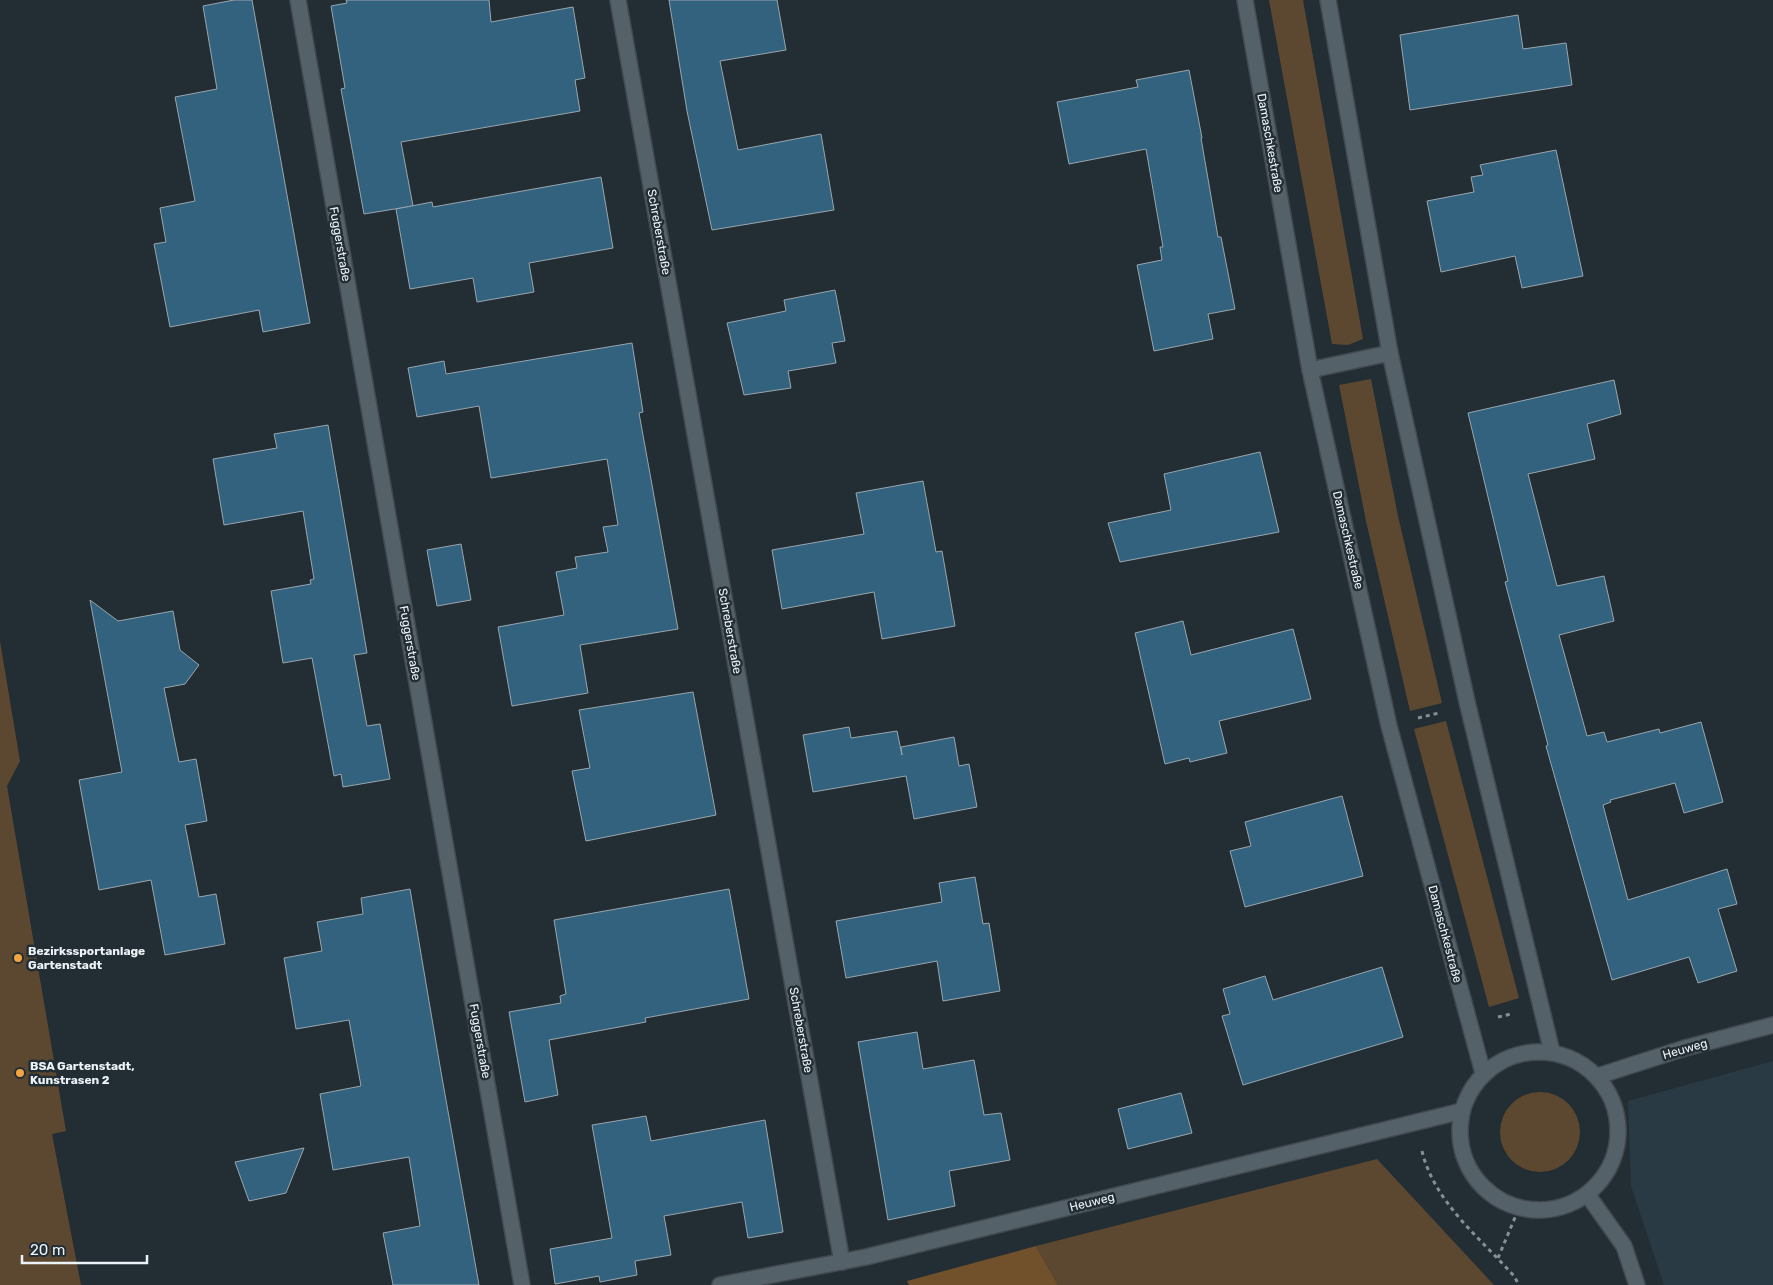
<svg xmlns="http://www.w3.org/2000/svg" width="1773" height="1285" font-family="Rubik,sans-serif">
  <style>
    .built { fill: #293a44 }
    .green { fill: #5c4831 }
    .forest { fill: #71512b }
    .building { fill: #32627d; stroke: #99a6ae }
    .lines { fill: none; stroke-linecap: round; stroke-linejoin: round }
    .lane-casing { stroke: #424a50; stroke-width: 18 }
    .street-casing { stroke: #424a50; stroke-width: 18 }
    .path { stroke: #868f94; stroke-width: 3; stroke-dasharray: 4 4; stroke-linecap: butt }
    .lane { stroke: #556168; stroke-width: 15 }
    .street { stroke: #556168; stroke-width: 15 }
    .poi-dot { fill: #f2a541; stroke: #232d34; stroke-width: 2 }
    .labels { text-anchor: middle; stroke-width: 5; stroke-linejoin: round; paint-order: stroke }
    .street-label { font-size: 12px; fill: #ecf3f7; stroke: #232d34 }
    .poi-label { font-size: 12px; font-weight: bold; fill: #ecf3f7; stroke: #232d34; text-anchor: start }
  </style>
  <rect width="100%" height="100%" fill="#232d34"/>
  <!-- built -->
  <path class="built" d="M 1773,1061 L 1773,1285 L 1664,1285 L 1631,1186 L 1628,1101 Z"/>
  <!-- green -->
  <g class="green">
    <path d="M 1269,0 L 1303,0 L 1363,339 L 1348,345 L 1332,344 Z"/>
    <path d="M 1371,379 L 1398,516 L 1442,703 L 1410,711 L 1366,521 L 1339,385 Z"/>
    <path d="M 0,641 L 20,761 L 7,786 L 66,1131 L 52,1134 L 81,1285 L 0,1285 Z"/>
    <path d="M 1446,721 L 1519,998 L 1489,1007 L 1414,729 Z"/>
    <circle cx="1540" cy="1132" r="40"/>
    <path d="M 1377,1159 L 1494,1285 L 1058,1285 L 1036,1246 Z"/>
  </g>
  <!-- forest -->
  <path class="forest" d="M 1036,1246 L 1058,1285 L 909,1285 L 907,1281 Z"/>
  <!-- building -->
  <g class="building">
    <path d="M 234,0 L 252,0 L 310,323 L 263,332 L 259,310 L 170,327 L 154,244 L 166,242 L 160,208 L 195,201 L 175,97 L 217,89 L 203,6 Z"/>
    <path d="M 346,0 L 489,0 L 491,22 L 573,7 L 585,78 L 575,80 L 580,111 L 401,142 L 413,206 L 364,214 L 341,89 L 345,88 L 331,6 L 347,3 Z"/>
    <path d="M 669,0 L 777,0 L 786,50 L 720,61 L 738,150 L 821,134 L 834,210 L 712,230 L 687,111 Z"/>
    <path d="M 1518,15 L 1523,49 L 1566,43 L 1572,85 L 1410,110 L 1400,35 Z"/>
    <path d="M 1189,70 L 1202,138 L 1201,138 L 1218,237 L 1221,237 L 1235,309 L 1208,314 L 1213,339 L 1154,351 L 1137,265 L 1162,260 L 1160,247 L 1163,247 L 1146,149 L 1069,164 L 1057,102 L 1138,87 L 1136,80 Z"/>
    <path d="M 1556,150 L 1583,276 L 1522,288 L 1515,256 L 1441,272 L 1427,201 L 1474,192 L 1471,177 L 1483,175 L 1480,165 Z"/>
    <path d="M 601,177 L 613,248 L 529,263 L 534,292 L 477,302 L 473,278 L 410,289 L 396,209 L 432,202 L 433,207 Z"/>
    <path d="M 835,290 L 845,341 L 832,343 L 836,363 L 788,371 L 791,388 L 744,395 L 727,323 L 786,311 L 784,300 Z"/>
    <path d="M 632,343 L 643,412 L 639,413 L 678,629 L 580,645 L 588,693 L 512,706 L 498,627 L 564,615 L 556,572 L 577,568 L 575,557 L 608,552 L 603,527 L 618,525 L 607,459 L 491,478 L 479,406 L 417,417 L 408,368 L 444,361 L 446,374 Z"/>
    <path d="M 1614,380 L 1621,414 L 1587,424 L 1595,459 L 1528,474 L 1557,586 L 1604,576 L 1614,621 L 1559,635 L 1587,736 L 1604,732 L 1607,742 L 1659,729 L 1660,733 L 1701,722 L 1723,802 L 1684,813 L 1675,783 L 1610,800 L 1611,802 L 1603,805 L 1628,900 L 1727,869 L 1737,904 L 1718,909 L 1737,971 L 1698,983 L 1689,957 L 1612,980 L 1546,746 L 1548,745 L 1505,582 L 1508,581 L 1468,413 Z"/>
    <path d="M 328,425 L 367,653 L 354,655 L 367,726 L 380,724 L 390,779 L 343,787 L 341,774 L 334,776 L 312,658 L 283,663 L 271,591 L 311,584 L 310,580 L 314,579 L 303,511 L 224,525 L 213,459 L 277,448 L 274,434 Z"/>
    <path d="M 1260,452 L 1279,532 L 1120,562 L 1108,523 L 1171,510 L 1164,474 Z"/>
    <path d="M 923,481 L 936,552 L 942,551 L 955,626 L 882,639 L 874,592 L 782,609 L 772,550 L 864,534 L 856,493 Z"/>
    <path d="M 461,544 L 471,600 L 437,606 L 427,550 Z"/>
    <path d="M 90,600 L 118,621 L 173,611 L 180,650 L 199,665 L 185,684 L 164,688 L 179,762 L 196,759 L 207,821 L 185,825 L 199,897 L 216,894 L 225,944 L 165,955 L 151,880 L 99,890 L 79,780 L 122,772 Z"/>
    <path d="M 1183,621 L 1191,655 L 1293,629 L 1311,699 L 1219,721 L 1227,753 L 1190,762 L 1189,758 L 1165,764 L 1135,633 Z"/>
    <path d="M 693,692 L 716,815 L 586,841 L 572,771 L 590,768 L 579,710 Z"/>
    <path d="M 849,727 L 851,738 L 897,731 L 902,755 L 901,747 L 954,737 L 959,766 L 969,764 L 977,807 L 914,819 L 906,776 L 813,792 L 803,735 Z"/>
    <path d="M 1342,796 L 1363,876 L 1245,907 L 1230,851 L 1251,846 L 1245,822 Z"/>
    <path d="M 975,877 L 983,924 L 989,923 L 1000,991 L 943,1001 L 937,961 L 846,978 L 836,921 L 942,902 L 939,883 Z"/>
    <path d="M 410,889 L 441,1072 L 479,1285 L 393,1285 L 383,1233 L 420,1226 L 409,1157 L 333,1170 L 320,1094 L 361,1086 L 349,1020 L 296,1029 L 284,958 L 322,951 L 317,922 L 363,914 L 361,898 Z"/>
    <path d="M 729,889 L 749,999 L 645,1018 L 646,1022 L 549,1040 L 558,1095 L 525,1102 L 509,1012 L 561,1003 L 560,996 L 566,994 L 554,920 Z"/>
    <path d="M 1382,967 L 1403,1037 L 1243,1085 L 1222,1016 L 1230,1014 L 1223,989 L 1265,976 L 1273,1000 Z"/>
    <path d="M 917,1032 L 923,1069 L 974,1060 L 984,1115 L 1001,1113 L 1010,1160 L 949,1171 L 955,1206 L 888,1220 L 858,1042 Z"/>
    <path d="M 1181,1093 L 1192,1133 L 1128,1149 L 1118,1109 Z"/>
    <path d="M 646,1116 L 651,1141 L 765,1120 L 783,1232 L 748,1238 L 742,1202 L 664,1216 L 671,1255 L 635,1261 L 637,1275 L 600,1282 L 599,1276 L 555,1284 L 550,1249 L 612,1238 L 592,1125 Z"/>
    <path d="M 304,1148 L 286,1193 L 249,1201 L 235,1162 Z"/>
  </g>
  <g class="lines">
    <!-- lane casing -->
    <g class="lane-casing">
      <path id="lane" d="M 1310,370 L 1390,353"/>
    </g>
    <!-- street casing -->
    <g class="street-casing">
      <g id="street">
        <path d="M 298,0 L 522,1285"/>
        <path d="M 618,0 L 842,1262"/>
        <path d="M 1245,0 L 1310,370 L 1389,726 L 1483,1073"/>
        <path d="M 1328,0 L 1390,353 L 1468,706 L 1552,1052"/>
        <circle cx="1539" cy="1131" r="79"/>
        <path d="M 1598,1076 L 1685,1048 L 1773,1025"/>
        <path d="M 1587,1194 L 1624,1246 L 1637,1285"/>
        <path d="M 720,1285 L 866,1257 L 1462,1111"/>
      </g>
    </g>
    <!-- path -->
    <g class="path">
      <path d="M 1418,718 L 1439,713"/>
      <path d="M 1498,1017 L 1511,1014"/>
      <path d="M 1422,1151 C 1434,1202 1481,1239 1514,1276 L 1519,1285"/>
      <path d="M 1498,1258 L 1519,1208"/>
    </g>
    <!-- lane -->
    <use href="#lane" class="lane"/>
    <!-- street -->
    <use href="#street" class="street"/>
  </g>
  <!-- markers -->
  <g class="poi-dot">
    <circle cx="18" cy="958" r="5"/>
    <circle cx="20" cy="1073" r="5"/>
  </g>
  <g class="labels">
    <!-- street labels -->
    <g class="street-label">
      <text transform="translate(1270 143) rotate(80)" y="4">Damaschkestraße</text>
      <text transform="translate(659 232) rotate(80)" y="4">Schreberstraße</text>
      <text transform="translate(340 244) rotate(80)" y="4">Fuggerstraße</text>
      <text transform="translate(1348 540) rotate(77)" y="4">Damaschkestraße</text>
      <text transform="translate(730 631) rotate(80)" y="4">Schreberstraße</text>
      <text transform="translate(410 643) rotate(80)" y="4">Fuggerstraße</text>
      <text transform="translate(1445 934) rotate(75)" y="4">Damaschkestraße</text>
      <text transform="translate(801 1030) rotate(80)" y="4">Schreberstraße</text>
      <text transform="translate(480 1041) rotate(80)" y="4">Fuggerstraße</text>
      <text transform="translate(1685 1049) rotate(-16)" y="4">Heuweg</text>
      <text transform="translate(1092 1202) rotate(-14)" y="4">Heuweg</text>
    </g>
    <!-- poi labels -->
    <g class="poi-label">
      <text x="28" y="955">Bezirkssportanlage<tspan x="28" dy="14">Gartenstadt</tspan></text>
      <text x="30" y="1070">BSA Gartenstadt,<tspan x="30" dy="14">Kunstrasen 2</tspan></text>
    </g>
  </g>
  <!-- scale -->
  <path d="M22 1255v8h125v-8" fill="none" stroke="#ecf3f7" stroke-width="2.5"/>
  <text x="30" y="1255" font-size="15" fill="#ecf3f7" stroke="#232d34" stroke-width="4" paint-order="stroke">20 m</text>
</svg>
